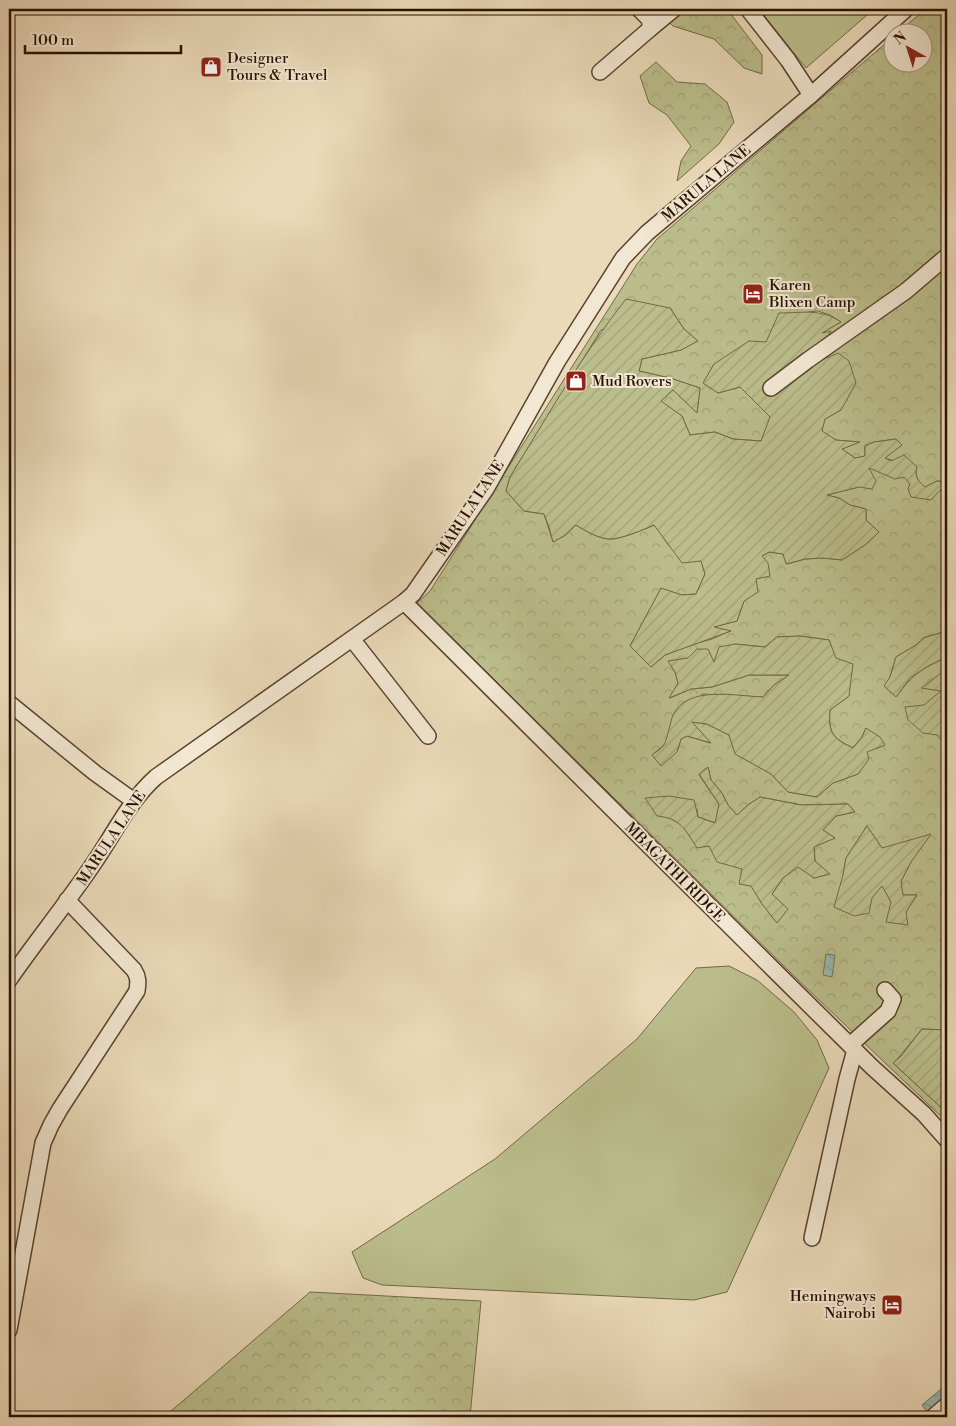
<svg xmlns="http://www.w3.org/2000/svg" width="956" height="1426" font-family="'Libre Bodoni',serif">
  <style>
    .green { fill: #bbbe8c; stroke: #726846 }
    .forest { fill: url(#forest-crowns); stroke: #726846; fill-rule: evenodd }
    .garden { fill: url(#garden-furrows); stroke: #726846 }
    .water { fill: url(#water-waves); stroke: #6c766a }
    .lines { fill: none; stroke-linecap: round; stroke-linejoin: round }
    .minor-casing { stroke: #5a432e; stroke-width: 18 }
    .minor { stroke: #f2e7d2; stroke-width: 15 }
    .labels { text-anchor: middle; stroke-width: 4; stroke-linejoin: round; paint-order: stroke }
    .poi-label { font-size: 15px; fill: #291100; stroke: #f2e7d2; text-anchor: start }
    .street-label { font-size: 15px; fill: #291100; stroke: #f2e7d2 }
  </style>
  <defs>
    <pattern id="forest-crowns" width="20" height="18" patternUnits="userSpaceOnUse" patternTransform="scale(1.25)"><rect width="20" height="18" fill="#bbbe8c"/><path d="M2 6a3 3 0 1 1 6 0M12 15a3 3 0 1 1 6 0" fill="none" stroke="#a1a277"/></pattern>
    <pattern id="garden-furrows" width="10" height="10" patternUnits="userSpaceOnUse" patternTransform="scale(1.25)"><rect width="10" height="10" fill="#bbbe8c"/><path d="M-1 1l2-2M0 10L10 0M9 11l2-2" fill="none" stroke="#a1a277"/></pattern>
    <pattern id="water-waves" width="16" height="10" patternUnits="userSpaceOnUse" patternTransform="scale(1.25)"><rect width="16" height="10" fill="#98bab1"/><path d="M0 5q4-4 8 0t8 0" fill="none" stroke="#839f96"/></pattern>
  </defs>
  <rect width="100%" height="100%" fill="#ebdab9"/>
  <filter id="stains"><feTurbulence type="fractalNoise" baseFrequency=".004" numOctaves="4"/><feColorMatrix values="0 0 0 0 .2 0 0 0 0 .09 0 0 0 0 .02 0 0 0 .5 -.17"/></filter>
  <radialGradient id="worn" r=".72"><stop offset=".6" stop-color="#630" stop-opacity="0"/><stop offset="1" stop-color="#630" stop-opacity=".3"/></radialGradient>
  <!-- green -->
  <g class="green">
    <path d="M 759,9 L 874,9 L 806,68 Z"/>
    <path d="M 729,966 L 757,980 L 794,1012 L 817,1040 L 829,1068 L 727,1292 L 694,1300 L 382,1285 L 363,1278 L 352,1252 L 495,1159 L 637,1039 L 696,968 Z"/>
  </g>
  <!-- forest -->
  <g class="forest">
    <path d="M 656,9 L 727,9 L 762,55 L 762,74 L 744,68 L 714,39 L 673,26 Z"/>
    <path d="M 926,9 L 947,9 L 947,481 L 937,481 L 925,488 C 918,481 914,476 917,467 L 884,458 L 902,445 L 896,439 L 874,442 L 865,446 L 865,457 L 855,458 L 842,449 L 859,442 L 836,440 L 821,431 L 825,419 L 841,410 L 814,364 L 830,332 L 819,334 L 841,322 L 830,315 L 818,311 L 808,312 L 766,342 L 723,359 L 714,364 L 704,382 L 718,393 L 740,387 L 771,417 L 761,441 L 733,439 L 715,432 L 690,435 L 682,416 L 660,401 L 673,390 L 697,412 L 700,388 L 670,378 L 639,371 L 642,359 L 681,350 L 697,341 L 684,329 L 670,308 L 601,330 L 510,477 L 506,491 L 524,511 L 544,514 L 553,542 L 564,536 L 576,525 C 586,531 597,538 609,539 C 619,540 645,529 655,525 L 669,546 L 701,560 L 705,574 L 696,594 L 682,595 L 661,589 L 630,646 L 651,667 L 665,655 L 691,645 L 712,639 L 730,631 L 712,627 L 737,621 L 744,601 L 756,579 L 762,556 L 769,552 L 783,554 L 787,564 L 805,559 L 823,558 L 842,560 L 865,545 L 879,532 L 866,520 L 866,509 L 850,505 L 839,498 L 826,495 L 859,487 L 869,468 L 904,476 L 910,484 L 908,489 L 943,489 L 947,483 L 947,631 L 923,638 L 916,645 L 896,657 L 890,677 L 885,686 L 896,697 C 913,674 921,669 947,657 L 947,1030 L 922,1029 L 900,1056 L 893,1063 L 947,1113 L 947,1122 L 795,977 L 417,603 L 430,591 L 637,264 L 657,239 L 893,37 L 894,62 L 924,62 L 924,32 L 898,32 ZM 800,636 L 829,640 L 849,696 L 830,710 C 828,733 833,738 853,748 L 862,737 L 866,728 L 867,752 L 858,774 L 833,783 L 817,797 L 788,792 L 771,774 L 736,754 L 729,735 L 707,724 L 691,722 L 710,743 L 687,736 L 681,739 L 677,752 L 652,755 L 665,744 L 702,694 L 763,697 L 774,685 L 790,675 L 749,675 L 712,687 L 691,689 L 670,698 L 678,683 L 675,672 L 669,661 L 688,658 L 697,649 L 714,662 L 735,644 L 765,647 L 777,637 ZM 708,768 L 711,780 L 722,793 L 728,805 L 737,815 L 748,805 L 760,797 L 801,805 L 848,804 L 855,812 L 836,816 L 823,830 L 834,838 L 814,847 L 815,861 L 829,874 L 814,878 L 798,866 L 783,878 L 772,894 L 777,922 L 762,904 L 742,869 L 709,846 L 697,847 L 682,825 L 668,817 L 697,809 L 698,817 L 716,823 L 719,804 L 699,775 ZM 867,826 L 882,848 L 911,862 L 901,881 L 902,895 L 917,895 L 906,912 L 891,902 L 882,885 L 872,898 L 843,875 L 846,858 Z"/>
    <path d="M 656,62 L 677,82 L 705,84 L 727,102 L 734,122 L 719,144 L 677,181 L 681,161 L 691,146 L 667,115 L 649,103 L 640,76 Z"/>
    <path d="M 310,1292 L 481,1301 L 470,1417 L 164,1417 Z"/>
  </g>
  <!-- garden -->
  <g class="garden">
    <path d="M 626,299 L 670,308 L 684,329 L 698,341 L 681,350 L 642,359 L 639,371 L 670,378 L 700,388 L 697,413 L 673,390 L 661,401 L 682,416 L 690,435 L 715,432 L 733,439 L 761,441 L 770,417 L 740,387 L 718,393 L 703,383 L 714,364 L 749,341 L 766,342 L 779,313 C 804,313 820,308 841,322 L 822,333 L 831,331 L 815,363 L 838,353 L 849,361 L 856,383 L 841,410 L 825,419 L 822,431 L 836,440 L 860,442 L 842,449 L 855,458 L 865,456 L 865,446 L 874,442 L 896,439 L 902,445 L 885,458 L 891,461 L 904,455 L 917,467 C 914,476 918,481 925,487 L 937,481 L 947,483 L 931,500 L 911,497 L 908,489 L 910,484 L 904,477 L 895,479 L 869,468 L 876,481 L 872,489 L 859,487 L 827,495 L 839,498 L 850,505 L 866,509 L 866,520 L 879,532 L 865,545 L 842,560 L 823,558 L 805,559 L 786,564 L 783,554 L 769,552 L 762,556 L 768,563 L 770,576 L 756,579 L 758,592 L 744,601 L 737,621 L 714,627 L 731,631 L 665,655 L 651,667 L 630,646 L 661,588 L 682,595 L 696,594 L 705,574 L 701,561 L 682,563 L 654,525 C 645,529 619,540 609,539 C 597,538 586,531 576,525 L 564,536 L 553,542 L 549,527 L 544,514 L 524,511 L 506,491 L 510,477 C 547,417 582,355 626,299 Z"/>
    <path d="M 947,631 L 947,657 L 928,666 L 910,678 L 896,697 L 884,686 L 890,677 L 896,657 L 916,645 L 923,638 Z"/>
    <path d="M 800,636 L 829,640 L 836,658 L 853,664 L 849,696 L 830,710 C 828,733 833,739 853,748 L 862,737 L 866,728 L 880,737 L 885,745 L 867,752 L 869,759 L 858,774 L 833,783 L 817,797 L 788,792 L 771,774 L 735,754 L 729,735 L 707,724 L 692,722 L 711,743 L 687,736 L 681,739 L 677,752 L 661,766 L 652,755 C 656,752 661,749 664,745 C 667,740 670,723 673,715 C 687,685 736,696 763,697 L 774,685 L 789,675 L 749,675 L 712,687 L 691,689 L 669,698 L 678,683 L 675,672 L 668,661 L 688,658 L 697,649 L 708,649 L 714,662 L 719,647 L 735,644 L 765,647 L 777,637 Z"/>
    <path d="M 944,671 L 947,671 L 947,747 L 937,735 L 923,733 L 908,720 L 905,707 L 924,705 L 941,691 L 921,688 Z"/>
    <path d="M 708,767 L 711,780 L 722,793 L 728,805 L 737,815 L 748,805 L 760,797 L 801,805 L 848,804 L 855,812 L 836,816 L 823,830 L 835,838 L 814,847 L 815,861 L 830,874 L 814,878 L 798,867 L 783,878 L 772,894 L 788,909 L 777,923 L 762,904 L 751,886 L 739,884 L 742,869 L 717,862 L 709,846 L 697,848 C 685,829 680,818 657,816 L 645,798 L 669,796 L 694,800 L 698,817 L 715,823 L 719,804 L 699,774 Z"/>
    <path d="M 867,826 L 882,848 L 931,834 L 911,862 L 901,881 L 903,895 L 917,895 L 906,912 L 908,925 L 886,922 L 891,902 L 882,886 L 872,898 L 869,913 L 854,916 L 834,907 L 843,875 L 846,858 Z"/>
    <path d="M 922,1029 L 947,1030 L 947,1113 L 893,1063 L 901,1056 Z"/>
  </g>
  <!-- water -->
  <g class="water">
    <path d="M 826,954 L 835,955 L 832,977 L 823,975 Z"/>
    <path d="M 941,1389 L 946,1395 L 927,1412 L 922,1405 Z"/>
  </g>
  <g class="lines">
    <!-- minor casing -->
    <g class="minor-casing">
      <g id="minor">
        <path d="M 748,9 L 788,60 L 811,95"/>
        <path d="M 651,28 L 674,9"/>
        <path d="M 600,72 L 651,28 L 649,19 L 639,9"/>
        <path d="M 771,388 L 808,360 L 906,291 L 947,256"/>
        <path d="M 404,602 L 779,975 L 872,1067 L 924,1114 L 947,1140"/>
        <path d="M 352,639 L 428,736"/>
        <path d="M 9,703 L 95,773 L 134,801"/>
        <path d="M 9,980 C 36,941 67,903 94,863 C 114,834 129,801 156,777 L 404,602 L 413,594 L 486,489 L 557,362 L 623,258 L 647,233 L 811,95 L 906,9"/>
        <path d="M 850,1045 L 888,1011 L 893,999 L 885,990"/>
        <path d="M 812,1238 L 847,1079 L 855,1050"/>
        <path d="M 9,1330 L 43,1143 L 51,1125 L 60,1109 L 137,991 C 138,983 139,978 134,970 L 67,900"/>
        <path d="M 933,1417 L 947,1405"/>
      </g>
    </g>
    <!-- minor -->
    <use href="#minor" class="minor"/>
  </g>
  <!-- icons -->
  <defs>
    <g id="shop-square" transform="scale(1.125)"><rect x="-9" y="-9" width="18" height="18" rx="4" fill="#8f2418" stroke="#f2e7d2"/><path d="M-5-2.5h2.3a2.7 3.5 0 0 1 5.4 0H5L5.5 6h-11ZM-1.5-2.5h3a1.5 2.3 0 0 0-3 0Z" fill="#fff"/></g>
    <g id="hotel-square" transform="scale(1.125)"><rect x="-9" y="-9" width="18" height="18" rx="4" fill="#8f2418" stroke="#f2e7d2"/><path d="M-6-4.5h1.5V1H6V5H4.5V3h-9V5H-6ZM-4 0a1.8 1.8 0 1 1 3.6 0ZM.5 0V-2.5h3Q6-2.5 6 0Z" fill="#fff"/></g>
  </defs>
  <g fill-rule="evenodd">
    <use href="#shop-square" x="211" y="67"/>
    <use href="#hotel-square" x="753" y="294"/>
    <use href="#shop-square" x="576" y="381"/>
    <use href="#hotel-square" x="892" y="1305"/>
  </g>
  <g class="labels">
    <!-- poi labels -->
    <g class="poi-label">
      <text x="227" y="63">Designer<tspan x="227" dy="17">Tours &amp; Travel</tspan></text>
      <text x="769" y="290">Karen<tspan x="769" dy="17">Blixen Camp</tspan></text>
      <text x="592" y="386">Mud Rovers</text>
      <text x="876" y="1301" text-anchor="end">Hemingways<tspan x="876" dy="17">Nairobi</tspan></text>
    </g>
    <!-- street labels -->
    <g class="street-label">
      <text transform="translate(706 183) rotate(-40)" y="5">MARULA LANE</text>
      <text transform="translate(470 508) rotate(-57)" y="5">MARULA LANE</text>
      <text transform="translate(111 838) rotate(-56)" y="5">MARULA LANE</text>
      <text transform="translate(675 872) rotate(45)" y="5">MBAGATHI RIDGE</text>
    </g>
  </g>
  <!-- margin -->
  <rect width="956" height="1426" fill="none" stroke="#ebdab9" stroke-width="30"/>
  <rect x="10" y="10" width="936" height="1406" fill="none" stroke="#291100" stroke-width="2.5"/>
  <rect x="15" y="15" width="926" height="1396" fill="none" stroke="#291100"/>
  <!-- north arrow -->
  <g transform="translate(908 48) rotate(321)"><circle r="24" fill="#f2e7d2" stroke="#a2917e"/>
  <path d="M0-4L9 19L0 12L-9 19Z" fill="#8f2418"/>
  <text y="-8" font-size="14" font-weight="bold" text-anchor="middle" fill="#291100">N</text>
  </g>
  <!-- scale -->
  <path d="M25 45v8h156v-8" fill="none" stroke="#291100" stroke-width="2.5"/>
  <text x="32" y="45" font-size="15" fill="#291100" stroke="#f2e7d2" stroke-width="4" paint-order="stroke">100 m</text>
  <rect width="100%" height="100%" filter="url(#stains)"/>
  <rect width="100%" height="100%" fill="url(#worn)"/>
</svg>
